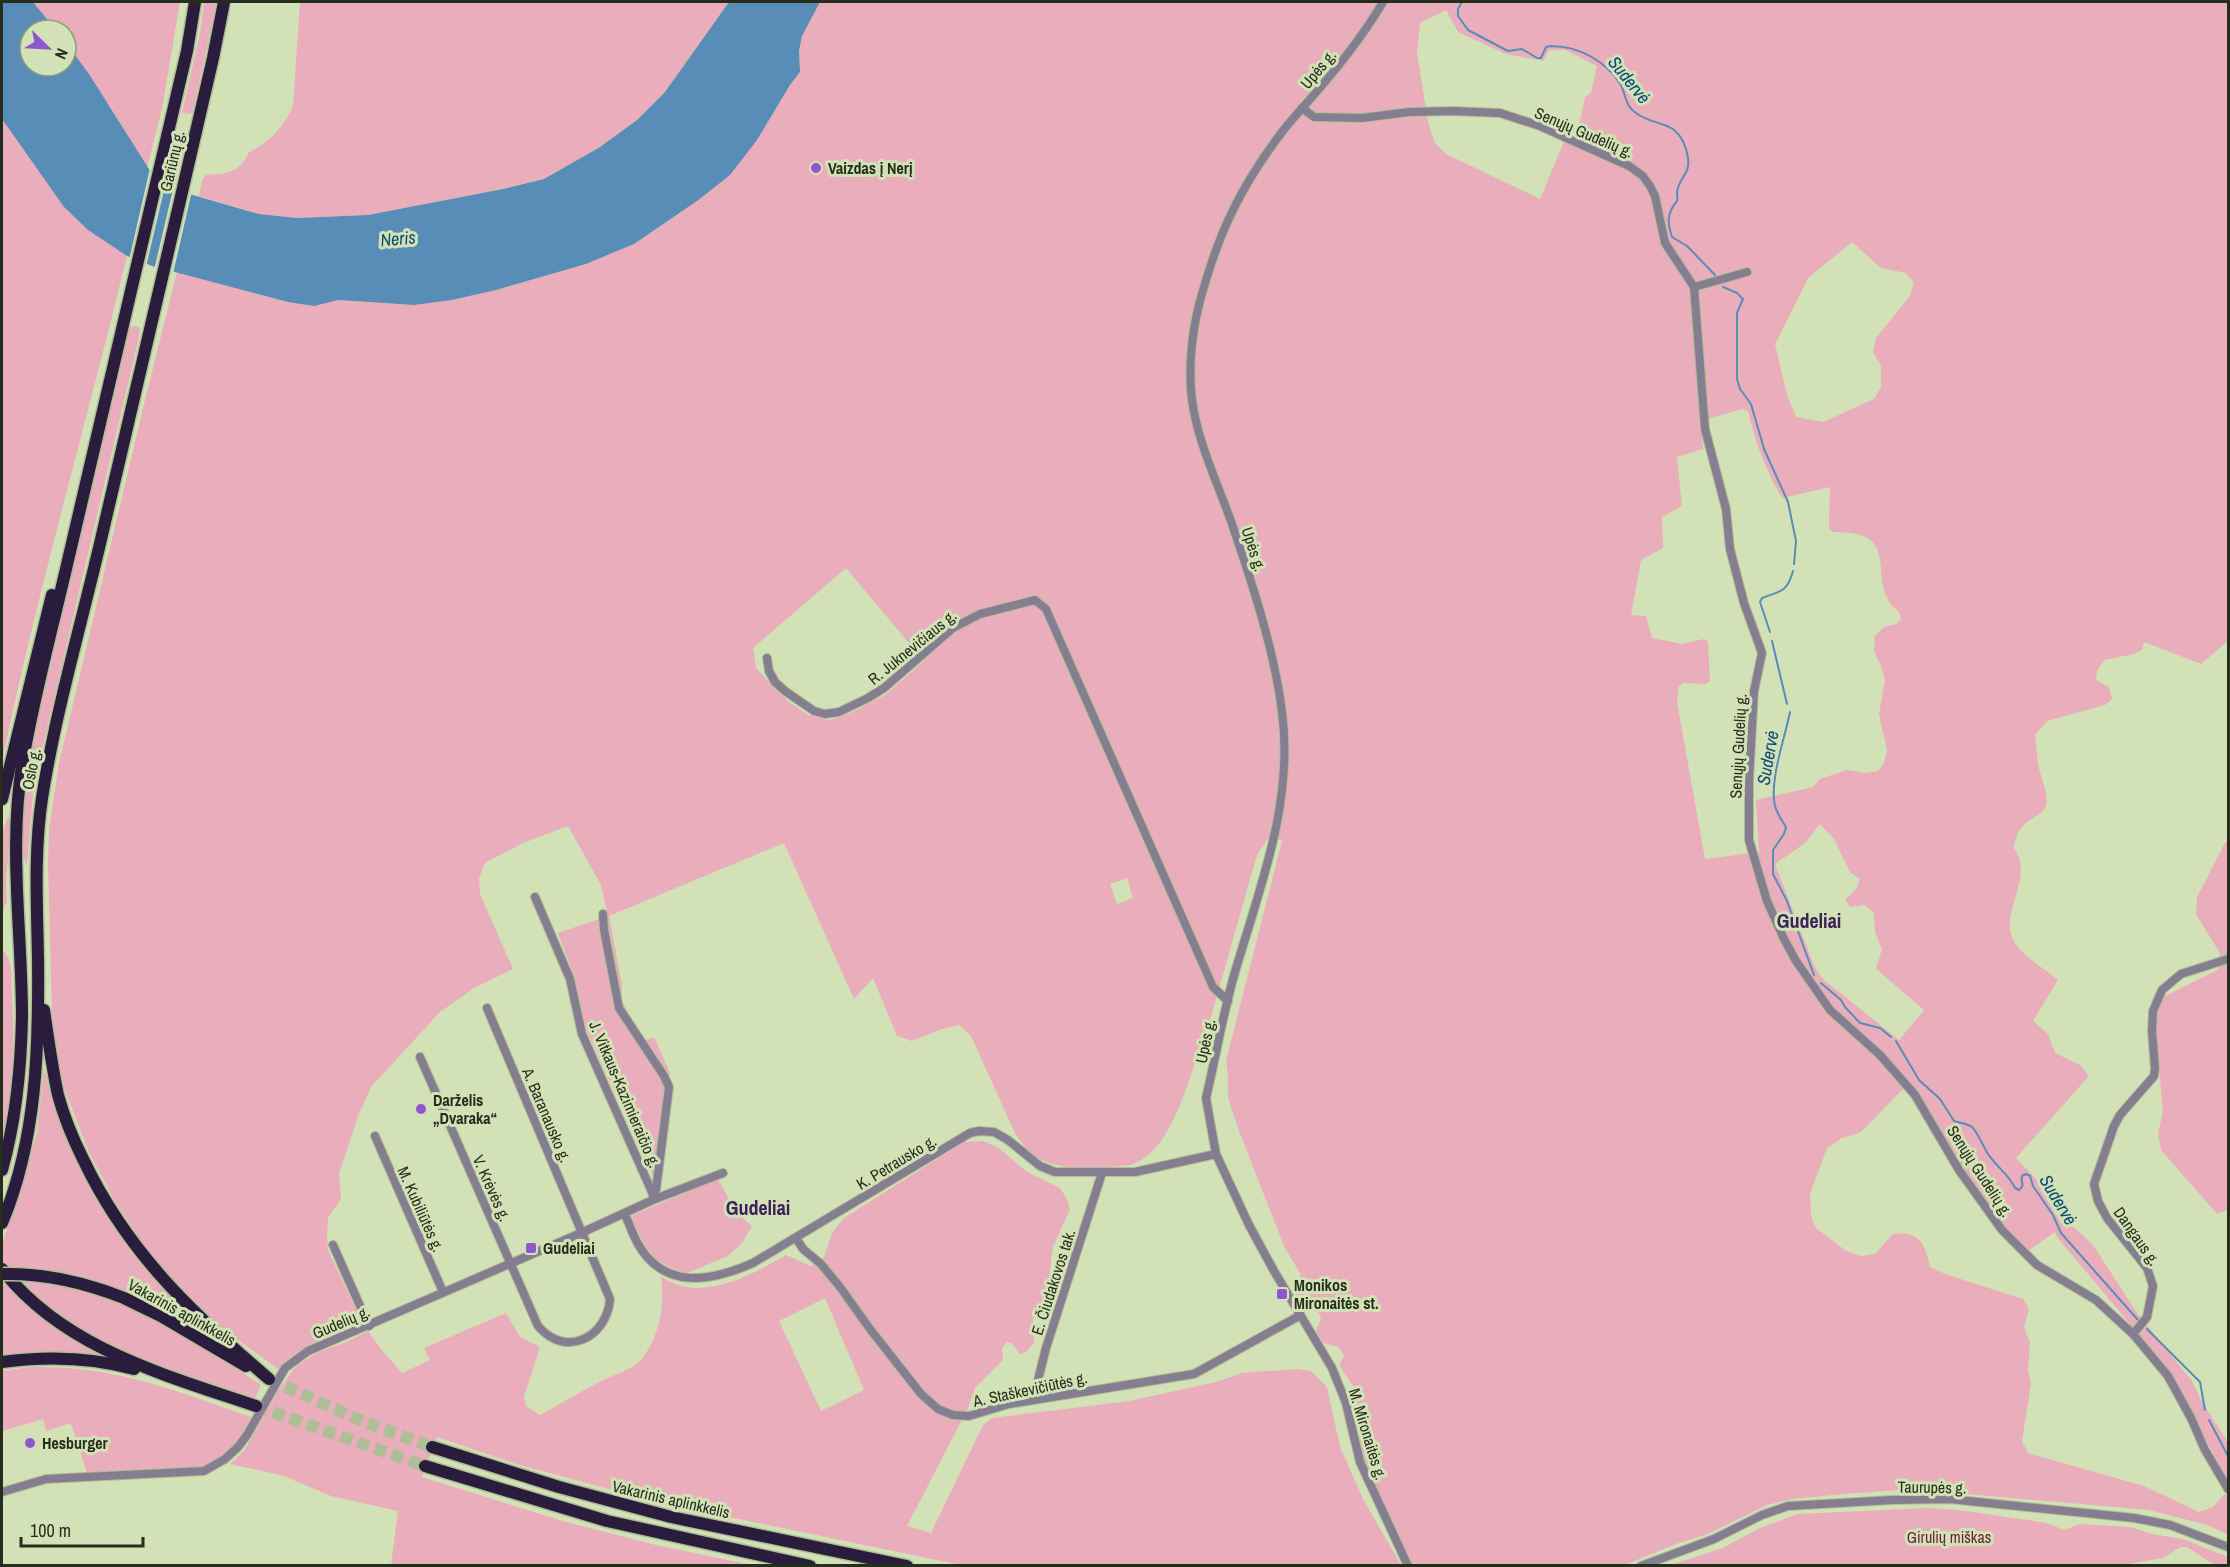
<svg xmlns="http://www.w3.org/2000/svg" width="2230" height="1567" font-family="'Archivo Narrow',sans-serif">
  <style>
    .green { fill: #eaadbb; fill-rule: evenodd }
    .water { fill: #588db7 }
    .pier { fill: #d2e2b6 }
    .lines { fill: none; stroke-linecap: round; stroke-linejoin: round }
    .stream { stroke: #588db7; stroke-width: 2 }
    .highway-tunnel { stroke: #b0be97; stroke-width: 12; stroke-dasharray: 12 6; stroke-linecap: butt }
    .minor-casing { stroke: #b0be97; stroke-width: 10 }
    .highway-casing { stroke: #b0be97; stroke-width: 15 }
    .minor { stroke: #857e90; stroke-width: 8 }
    .highway { stroke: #2a1c3c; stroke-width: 12 }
    .highway-bridge-casing { stroke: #b0be97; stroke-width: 15; stroke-linecap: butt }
    .highway-bridge { stroke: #2a1c3c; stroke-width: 12 }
    .poi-dot { fill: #8f56cd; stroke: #d2e2b6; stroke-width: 2 }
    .labels { text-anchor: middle; stroke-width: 6; stroke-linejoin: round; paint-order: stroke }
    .street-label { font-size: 16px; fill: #272d1c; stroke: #d2e2b6 }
    .poi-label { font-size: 16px; font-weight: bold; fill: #272d1c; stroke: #d2e2b6; text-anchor: start }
    .park-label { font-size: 16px; fill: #6e1d39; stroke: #d2e2b6 }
    .water-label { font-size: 18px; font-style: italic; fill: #094b74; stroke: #d2e2b6 }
    .quarter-label { font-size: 20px; font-weight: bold; fill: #3d215b; stroke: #d2e2b6 }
  </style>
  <rect width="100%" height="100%" fill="#d2e2b6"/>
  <!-- green -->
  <g class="green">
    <path d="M 33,2 L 180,2 L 162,109 L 147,168 L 114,113 L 66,43 L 66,30 L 56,30 Z"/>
    <path d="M 204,2 L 217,2 L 192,114 L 182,113 L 200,33 Z"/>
    <path d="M 300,2 L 729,2 L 665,92 L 637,120 L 600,147 L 544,179 L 503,189 L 368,215 L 297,218 L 259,214 L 199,196 L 202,181 L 206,175 C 229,173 238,174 249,152 C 269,143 284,127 293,106 Z"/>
    <path d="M 820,2 L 2228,2 L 2228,641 L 2201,664 L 2144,642 L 2142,650 L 2134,654 L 2104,660 L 2097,671 L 2096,680 L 2109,687 L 2112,699 L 2105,705 L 2047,721 L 2035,735 C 2036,746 2037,757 2039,768 C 2041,779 2049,793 2046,805 C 2041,821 2017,816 2014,848 C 2036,880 1996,914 2015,943 C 2025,958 2045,969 2058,980 L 2033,1021 L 2048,1034 L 2055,1053 L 2080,1065 L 2089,1076 L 2016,1158 L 2039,1182 L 2041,1190 L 2061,1223 L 2075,1228 L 2093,1245 L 2137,1313 L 2192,1381 L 2202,1402 L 2228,1442 L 2228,1482 L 2172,1374 L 2057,1237 L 2055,1232 L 2021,1256 C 1998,1230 1974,1201 1956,1171 C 1938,1143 1923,1115 1904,1088 L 1861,1132 L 1842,1138 L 1827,1148 L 1810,1194 L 1811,1215 L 1815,1227 L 1846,1251 L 1861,1256 L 1875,1254 L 1893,1234 C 1920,1231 1925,1244 1930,1267 L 1945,1274 L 2023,1299 L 2029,1310 L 2024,1327 L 2030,1343 L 2028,1370 L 2031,1384 L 2022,1441 L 2028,1453 L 2144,1486 L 2199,1512 L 2213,1507 L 2225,1494 L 2228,1496 L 2228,1535 L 2207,1525 L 2149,1510 L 1966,1494 L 1901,1490 L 1844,1494 L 1794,1499 L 1767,1505 L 1708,1534 L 1676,1544 L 1625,1565 L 1412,1565 L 1362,1456 L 1355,1408 L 1357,1392 L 1339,1365 L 1344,1356 L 1339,1347 L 1323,1343 L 1316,1331 L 1321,1318 L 1316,1309 L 1304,1312 L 1292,1287 L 1301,1275 L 1284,1246 L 1239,1131 L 1228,1098 L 1228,1074 L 1226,1061 L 1282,841 L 1270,835 L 1257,855 L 1205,1038 C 1188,1074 1174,1153 1130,1165 C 1123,1166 1115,1166 1108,1167 C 1097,1167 1086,1169 1076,1168 C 1046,1165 1031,1159 1015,1133 L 971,1036 L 959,1025 L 942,1029 L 912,1041 L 897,1036 L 873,978 L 854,999 L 784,843 L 609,916 L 622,985 L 622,1002 L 645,1041 L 654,1037 L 670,1073 L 666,1089 L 655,1181 L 586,1029 L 574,976 L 558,933 L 608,916 L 601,885 L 568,826 L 523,843 L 485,863 L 479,879 L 480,894 L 513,969 L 474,988 L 440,1012 L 371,1087 L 358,1116 L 339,1174 L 341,1199 L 328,1218 L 327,1235 L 328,1250 L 362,1322 C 334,1335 299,1345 278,1369 L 230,1334 L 184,1293 L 152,1257 L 117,1205 L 89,1152 L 67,1096 L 58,1066 L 52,1016 L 48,864 L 49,829 L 59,763 L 145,400 L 177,272 L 288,302 L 338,300 L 414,305 L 452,300 L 496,290 L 586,264 L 634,244 L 697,201 L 757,140 L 790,85 L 800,72 L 799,51 L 802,36 ZM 1446,10 L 1458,32 L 1506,54 L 1543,61 L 1549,50 L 1565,50 L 1597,66 L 1591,93 L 1585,97 L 1575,145 L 1564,142 L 1540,199 L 1446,154 L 1435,143 L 1428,122 L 1417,52 L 1420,23 ZM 1852,242 L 1881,268 L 1906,273 L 1914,282 L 1910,296 L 1876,338 L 1873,352 L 1881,366 L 1881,387 L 1874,399 L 1823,422 L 1796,417 L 1787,395 L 1775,344 L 1808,278 ZM 1742,409 L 1748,411 C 1755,442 1766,471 1782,498 L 1830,487 L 1829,528 L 1832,532 C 1909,530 1861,582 1899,612 L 1901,619 L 1897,624 L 1884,627 L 1875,636 L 1874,651 L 1881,666 L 1885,680 L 1879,714 L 1887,750 L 1884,763 L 1878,771 L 1865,773 L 1847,770 L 1820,779 L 1813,787 L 1756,800 L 1759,852 L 1705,859 L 1677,702 L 1679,686 L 1683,683 L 1706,684 L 1710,681 L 1708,642 L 1704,639 L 1682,644 L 1652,638 L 1646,616 L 1631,615 L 1641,560 L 1663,548 L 1662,517 L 1682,506 L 1677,457 L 1703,449 L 1701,421 ZM 846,568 L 924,661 L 885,695 L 851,713 L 829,720 L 808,715 L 789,702 L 756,668 L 753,648 ZM 1820,824 L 1834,839 L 1850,872 L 1860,879 L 1856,889 L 1845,900 L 1850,907 L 1864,905 L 1874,912 L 1875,932 L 1882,949 L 1876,969 L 1924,1010 L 1899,1040 L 1823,979 L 1815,968 L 1775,864 L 1805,843 ZM 1127,878 L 1133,898 L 1117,904 L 1110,884 Z"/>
    <path d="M 2,119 L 64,207 L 88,230 L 127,256 C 86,425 37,592 2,762 Z"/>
    <path d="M 136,326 L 140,328 L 139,337 L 34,783 L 27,865 C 12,841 32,748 38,718 L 128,335 L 130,327 Z"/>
    <path d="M 8,817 L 11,820 L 6,882 L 7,901 L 2,913 L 2,832 Z"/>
    <path d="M 2228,841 L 2228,1210 L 2217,1214 L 2161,1150 L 2158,1133 L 2163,1112 L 2154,1014 L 2165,996 L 2219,969 L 2220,953 L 2196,914 L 2197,897 L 2225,843 Z"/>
    <path d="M 2,950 C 14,961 11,978 12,993 C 15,1044 12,1092 2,1142 Z"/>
    <path d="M 44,1068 C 69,1179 131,1262 212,1340 C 144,1297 91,1268 8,1267 L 2,1280 C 34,1311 67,1336 107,1356 L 42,1351 L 2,1356 L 2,1243 L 16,1205 L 37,1133 Z"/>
    <path d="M 983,1141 L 999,1148 L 1027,1172 L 1060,1188 L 1067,1199 L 1070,1209 L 1053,1247 L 1046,1301 L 1033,1319 L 1034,1343 L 1027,1351 L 1020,1354 L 1011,1343 L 1007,1342 L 1002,1349 L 1003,1360 L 975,1388 L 968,1408 L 907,1526 L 931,1533 L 983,1425 L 992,1418 L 1129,1401 L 1216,1382 L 1242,1373 L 1298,1369 L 1311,1371 L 1327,1387 L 1340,1447 L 1363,1499 L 1401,1565 L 961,1565 L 657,1502 L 516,1464 L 437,1437 L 422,1477 L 559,1520 L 656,1545 L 751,1565 L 391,1565 L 398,1511 L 331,1496 L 284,1476 L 230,1464 L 244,1451 L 278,1391 L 296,1366 L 318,1352 L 344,1343 L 368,1331 L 381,1349 L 402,1373 L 430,1360 L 424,1348 L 506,1313 L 520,1337 L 540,1347 L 524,1397 L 526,1406 L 540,1415 C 560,1404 580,1392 601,1381 C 611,1376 635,1368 641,1360 C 660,1336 665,1306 661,1277 C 668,1280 675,1285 683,1286 C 715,1295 759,1271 786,1255 L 811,1266 L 824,1257 L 832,1233 L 844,1218 L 964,1142 ZM 825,1298 L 864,1390 L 821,1411 L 779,1321 Z"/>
    <path d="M 718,1179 L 737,1214 L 752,1226 L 742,1243 L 728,1256 L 687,1273 L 673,1269 L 656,1259 L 645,1246 L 632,1220 L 633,1215 Z"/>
    <path d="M 21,1280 C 55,1283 91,1289 123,1303 C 172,1323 216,1356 261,1385 L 255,1398 C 170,1368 84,1348 21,1280 Z"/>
    <path d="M 31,1367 C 114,1365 174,1390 251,1417 C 239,1441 226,1457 201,1467 L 87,1473 L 71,1423 L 46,1431 L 43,1419 L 2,1431 L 2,1371 Z"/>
    <path d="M 1927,1508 L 1958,1510 L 2047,1523 L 2064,1530 L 2080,1524 L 2130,1527 L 2152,1534 L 2183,1539 L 2228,1557 L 2228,1565 L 2214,1565 L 2187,1547 L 2181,1547 L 2163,1558 L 2117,1566 L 1670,1565 L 1723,1548 L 1760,1528 L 1798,1514 Z"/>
  </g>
  <!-- water -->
  <path class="water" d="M 2,2 L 33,2 L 56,30 L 30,30 L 30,66 L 66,66 L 66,43 L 89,74 L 154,177 L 167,186 L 179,191 L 259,214 L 297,218 L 368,215 L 503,189 L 544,179 L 600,147 L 637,120 L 665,92 L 729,2 L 820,2 L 802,36 L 799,51 L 800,72 L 790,85 L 757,140 L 730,175 L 697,201 L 634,244 L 586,264 L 496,290 L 452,300 L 414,305 L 338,300 L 314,306 L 288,302 L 152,266 L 127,256 L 88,230 L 64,207 L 2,119 Z"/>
  <!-- pier -->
  <g class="pier">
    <path d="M 150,168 L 166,182 L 146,267 L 129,260 Z"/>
    <path d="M 174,185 L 192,191 L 173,274 L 154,270 Z"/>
  </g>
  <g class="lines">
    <!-- stream -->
    <g class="stream">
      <path d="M 1462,2 L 1458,9 L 1458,16 L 1468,30 L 1508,51 L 1522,49 L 1537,58 L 1541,58 L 1546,47 L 1551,46 C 1579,46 1606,61 1621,85 C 1626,95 1625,106 1636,113 C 1656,128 1676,118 1686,149 C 1694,175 1679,175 1677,192 C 1677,195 1678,198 1677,201 C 1667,213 1667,222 1672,237 L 1687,246 L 1715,275"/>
      <path d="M 1723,287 L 1737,293 L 1743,299 L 1737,313 L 1737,379 L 1740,389 L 1751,404 L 1764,449 L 1788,502 L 1796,541 L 1794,564"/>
      <path d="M 1770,632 L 1760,602 L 1762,598 C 1780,591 1787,593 1793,571"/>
      <path d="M 1772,641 L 1787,704"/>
      <path d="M 1790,712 C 1785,738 1769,780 1775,806 C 1777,813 1782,821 1786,827 L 1784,834 L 1773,850 L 1773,874 L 1787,901 L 1814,975"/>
      <path d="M 1821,983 L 1841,1000 L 1845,1007 L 1860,1023 L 1880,1028 L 1891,1037"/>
      <path d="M 1896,1041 L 1919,1080 L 1940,1099 L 1954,1121 C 1959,1123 1967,1123 1972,1127 C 1977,1131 1984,1148 1988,1154 C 1996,1166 2010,1176 2015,1188 L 2019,1190 C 2026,1185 2020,1182 2022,1176 L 2026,1174 L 2030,1176 L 2033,1186 L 2053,1215 L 2061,1233 L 2138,1320"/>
      <path d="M 2147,1329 L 2200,1382 L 2205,1410"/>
      <path d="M 2209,1420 L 2228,1456"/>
    </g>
    <!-- highway-tunnel -->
    <g class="highway-tunnel">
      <path d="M 269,1379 L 364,1422 L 432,1447"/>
      <path d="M 256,1406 L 425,1466"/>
    </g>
    <!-- minor casing -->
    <g class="minor-casing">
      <g id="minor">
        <path d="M 1383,2 C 1366,31 1346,57 1324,83 C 1311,99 1295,115 1282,132 C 1240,187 1218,234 1200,301 C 1191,335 1187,377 1194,412 C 1202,453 1221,491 1234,530 C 1253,586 1275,653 1282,712 C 1294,802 1260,887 1235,972 C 1223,1013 1216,1056 1206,1098 L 1216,1154 L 1249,1225 L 1274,1271 L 1332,1368 L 1346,1403 L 1360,1462 L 1408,1566"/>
        <path d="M 1302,108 L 1314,117 L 1362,118 L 1409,112 L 1452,111 L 1500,113 L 1540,126 L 1629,166 L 1643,176 L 1650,186 L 1655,196 L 1665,243 L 1694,287 L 1705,429 L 1726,509 L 1730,549 L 1744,603 L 1762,653 L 1754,691 L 1749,780 L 1749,840 L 1767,901 L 1784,939 L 1796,961 L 1830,1010 L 1880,1055 L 1915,1095 L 1959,1170 L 2002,1230 L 2037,1265 L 2096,1300 L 2133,1334 L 2168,1376 L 2191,1418 L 2205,1450 L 2228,1489"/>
        <path d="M 1694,287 L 1747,272"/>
        <path d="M 767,658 L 769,671 L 775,682 L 785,691 L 814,711 L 825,714 L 839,712 L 868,698 L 884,688 L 953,628 L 980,614 L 1035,600 L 1046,609 L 1213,987 L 1228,1001"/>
        <path d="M 535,897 L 570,979 L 582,1034 L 655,1199"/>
        <path d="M 603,914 L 604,930 L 619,1008 L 664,1076 L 669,1087 L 656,1190 L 653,1192"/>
        <path d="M 420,1057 L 538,1326 C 566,1359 607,1337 610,1299 L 487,1008"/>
        <path d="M 375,1136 L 443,1292"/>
        <path d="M 625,1214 C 629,1224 633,1235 638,1244 C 665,1291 712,1281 753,1263 L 970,1133 L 979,1131 L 994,1132 L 1008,1140 L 1040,1166 L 1055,1172 L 1135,1172 L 1216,1154"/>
        <path d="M 796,1238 L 803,1249 L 821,1264 L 840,1287 L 870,1329 L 921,1394 L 938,1409 L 953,1415 L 969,1416 L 1009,1404 L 1194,1374 L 1299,1316"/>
        <path d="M 333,1245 L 369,1326"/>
        <path d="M 2133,1334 L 2147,1317 L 2153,1286 L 2147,1268 L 2107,1218 L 2098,1201 L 2094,1184 L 2114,1126 L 2120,1115 L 2154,1076 L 2155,1068 L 2152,1031 L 2153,1011 L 2162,990 L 2181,974 L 2228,959"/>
        <path d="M 1036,1399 L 1036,1388 L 1046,1348 L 1102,1173"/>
        <path d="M 2,1492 L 46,1479 L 204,1471 L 225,1459 L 238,1447 L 247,1435 L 285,1368 L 308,1351 L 581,1233 L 655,1199 L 723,1173"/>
        <path d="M 1641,1566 L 1714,1539 L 1762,1515 L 1788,1506 L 1892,1500 L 1949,1499 L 2134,1518 L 2170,1525 L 2228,1547"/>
      </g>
    </g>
    <!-- highway casing -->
    <g class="highway-casing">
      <g id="highway">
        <path d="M 2,799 L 52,595"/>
        <path d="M 44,1010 C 48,1038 52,1067 58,1095 C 64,1117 73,1139 83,1159 C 127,1252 192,1313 269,1379"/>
        <path d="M 2,1170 C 16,1120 21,1069 22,1017 C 22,932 8,844 23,760 C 34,696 51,633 66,569 C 105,396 148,224 187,51 L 195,2"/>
        <path d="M 2,1223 C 37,1139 39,1048 38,958 C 37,904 34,851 42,798 C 56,709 82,622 102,535 C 140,376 176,217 213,58 L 224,2"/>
        <path d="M 2,1269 C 63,1348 165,1375 256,1406"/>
        <path d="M 124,1298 L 161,1316 L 246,1366"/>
        <path d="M 2,1362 C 47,1356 90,1357 134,1369"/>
        <path d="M 432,1447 L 559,1487 L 671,1517 L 907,1566"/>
        <path d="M 425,1466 L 607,1521 L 810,1566"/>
      </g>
    </g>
    <!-- minor -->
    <use href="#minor" class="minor"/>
    <!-- highway -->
    <use href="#highway" class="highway"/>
    <!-- highway-bridge casing -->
    <g class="highway-bridge-casing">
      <path id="highway-bridge" d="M 2,1274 C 45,1273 84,1282 124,1298"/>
    </g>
    <!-- highway-bridge -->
    <use href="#highway-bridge" class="highway-bridge"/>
  </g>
  <!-- markers -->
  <g class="poi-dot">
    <circle cx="816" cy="168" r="6"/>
    <circle cx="421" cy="1109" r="6"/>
    <rect x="525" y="1242" width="12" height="12" rx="3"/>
    <rect x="1276" y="1288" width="12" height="12" rx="3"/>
    <circle cx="30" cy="1443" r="6"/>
  </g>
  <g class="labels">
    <!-- street labels -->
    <g class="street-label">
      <text transform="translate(1318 69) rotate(-50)" y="6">Upės g.</text>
      <text transform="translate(1584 132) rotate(23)" y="6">Senųjų Gudelių g.</text>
      <text transform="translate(172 161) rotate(-77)" y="6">Gariūnų g.</text>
      <text transform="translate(1254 549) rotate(72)" y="6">Upės g.</text>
      <text transform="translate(912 647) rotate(-39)" y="6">R. Juknevičiaus g.</text>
      <text transform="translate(1738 746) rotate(-87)" y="6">Senųjų Gudelių g.</text>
      <text transform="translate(31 769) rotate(-79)" y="6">Oslo g.</text>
      <text transform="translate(1205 1041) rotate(-78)" y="6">Upės g.</text>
      <text transform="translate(625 1094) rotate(67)" y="6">J. Vitkaus-Kazimieraičio g.</text>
      <text transform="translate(547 1115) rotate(67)" y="6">A. Baranausko g.</text>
      <text transform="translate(896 1162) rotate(-31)" y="6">K. Petrausko g.</text>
      <text transform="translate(1980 1171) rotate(57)" y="6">Senųjų Gudelių g.</text>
      <text transform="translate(492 1188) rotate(66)" y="6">V. Krėvės g.</text>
      <text transform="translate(421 1209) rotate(66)" y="6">M. Kubiliūtės g.</text>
      <text transform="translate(2137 1236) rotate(55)" y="6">Dangaus g.</text>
      <text transform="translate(1053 1282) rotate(-72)" y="6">E. Čiudakovos tak.</text>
      <text transform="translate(182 1312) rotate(29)" y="6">Vakarinis aplinkkelis</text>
      <text transform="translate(341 1322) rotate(-23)" y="6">Gudelių g.</text>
      <text transform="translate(1030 1389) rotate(-12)" y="6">A. Staškevičiūtės g.</text>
      <text transform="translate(1368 1434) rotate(73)" y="6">M. Mironaitės g.</text>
      <text transform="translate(1932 1487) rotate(1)" y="6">Taurupės g.</text>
      <text transform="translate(671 1499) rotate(13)" y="6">Vakarinis aplinkkelis</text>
    </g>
    <!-- poi labels -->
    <g class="poi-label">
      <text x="828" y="174">Vaizdas į Nerį</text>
      <text x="433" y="1106">Darželis<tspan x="433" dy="18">„Dvaraka“</tspan></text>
      <text x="543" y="1254">Gudeliai</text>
      <text x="1294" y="1291">Monikos<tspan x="1294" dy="18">Mironaitės st.</tspan></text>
      <text x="42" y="1449">Hesburger</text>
    </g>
    <!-- park labels -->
    <g class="park-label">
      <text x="1949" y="1543">Girulių miškas</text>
    </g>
    <!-- water labels -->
    <g class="water-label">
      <text transform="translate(1629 80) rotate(51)" y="6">Sudervė</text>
      <text transform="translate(398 239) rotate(-5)" y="6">Neris</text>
      <text transform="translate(1768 758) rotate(-80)" y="6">Sudervė</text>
      <text transform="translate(2058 1200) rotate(59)" y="6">Sudervė</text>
    </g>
    <!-- quarter labels -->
    <g class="quarter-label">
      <text x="1809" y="928">Gudeliai</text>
      <text x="758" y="1215">Gudeliai</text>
    </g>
  </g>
  <!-- border -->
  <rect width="2230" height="1567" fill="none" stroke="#272d1c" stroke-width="6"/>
  <!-- north arrow -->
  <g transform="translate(48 48) rotate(114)"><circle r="28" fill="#d2e2b6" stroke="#8e9a78" stroke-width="1.5"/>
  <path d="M0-4.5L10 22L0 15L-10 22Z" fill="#8f56cd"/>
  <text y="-9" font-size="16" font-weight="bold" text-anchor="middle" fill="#272d1c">N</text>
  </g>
  <!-- scale -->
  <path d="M21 1537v9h122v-9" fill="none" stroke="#272d1c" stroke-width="3"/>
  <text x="30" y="1537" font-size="18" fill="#272d1c" stroke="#d2e2b6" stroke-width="4.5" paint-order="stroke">100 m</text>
</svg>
